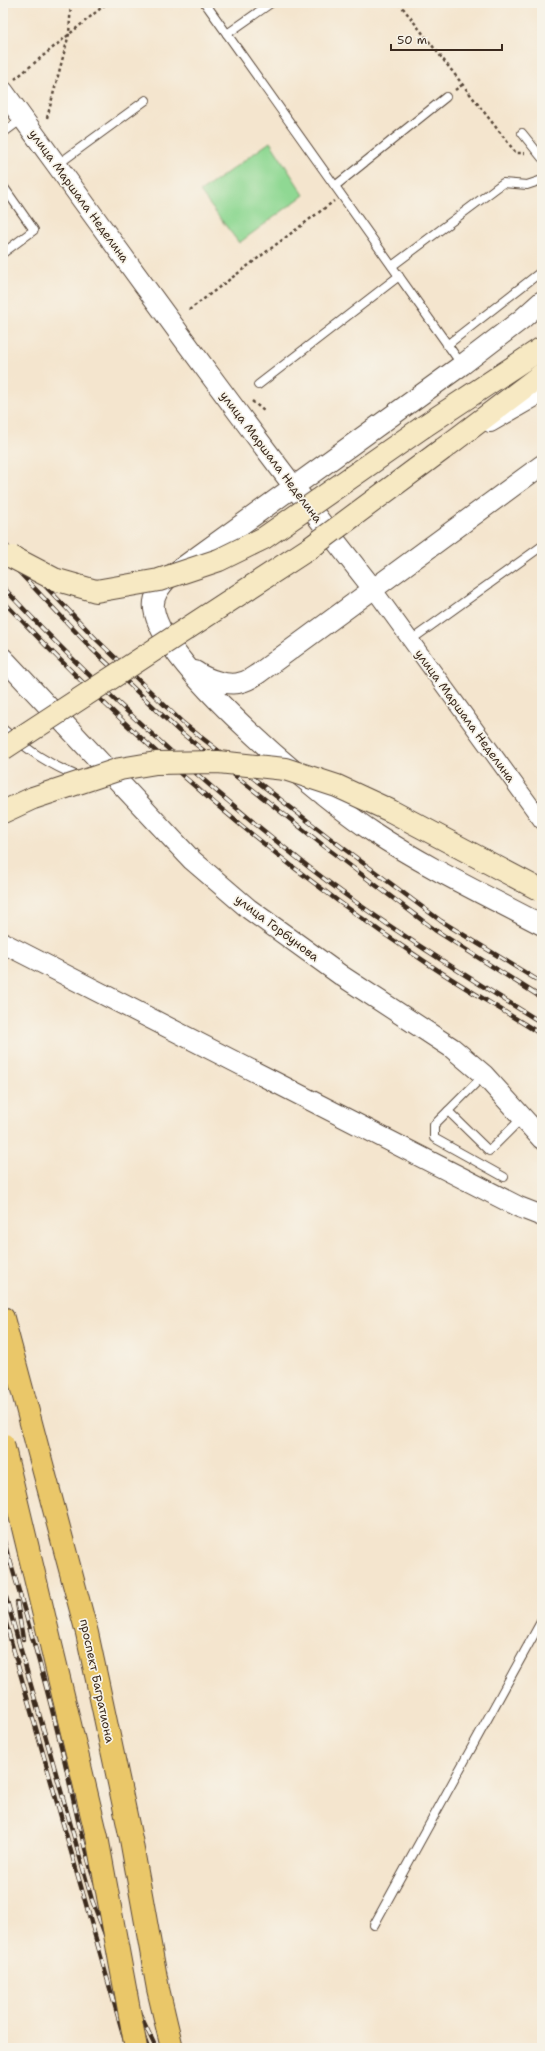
<svg xmlns="http://www.w3.org/2000/svg" width="545" height="2051" font-family="'Shantell Sans',sans-serif">
  <style>
    .green { fill: #8fd893; stroke: #658158 }
    .lines { fill: none; stroke-linecap: round; stroke-linejoin: round }
    .service-casing { stroke: #574638; stroke-width: 10 }
    .minor-casing { stroke: #574638; stroke-width: 18 }
    .tertiary-casing { stroke: #574638; stroke-width: 22 }
    .secondary-casing { stroke: #574638; stroke-width: 24 }
    .primary-casing { stroke: #574638; stroke-width: 24 }
    .path { stroke: #574638; stroke-width: 2.5; stroke-dasharray: 3 3; stroke-linecap: butt }
    .service { stroke: #fff; stroke-width: 8 }
    .minor { stroke: #fff; stroke-width: 16 }
    .tertiary { stroke: #fff; stroke-width: 20 }
    .secondary { stroke: #f7e9c3; stroke-width: 22 }
    .primary { stroke: #eac769; stroke-width: 22 }
    .rail-casing { stroke: #3b2a1e; stroke-width: 4.5 }
    .rail { stroke: #f7f3e8; stroke-width: 3; stroke-dasharray: 9; stroke-linecap: butt }
    .secondary-bridge-casing { stroke: #574638; stroke-width: 24; stroke-linecap: butt }
    .primary-bridge-casing { stroke: #574638; stroke-width: 24; stroke-linecap: butt }
    .secondary-bridge { stroke: #f7e9c3; stroke-width: 22 }
    .primary-bridge { stroke: #eac769; stroke-width: 22 }
    .labels { text-anchor: middle; stroke-width: 3.5; stroke-linejoin: round; paint-order: stroke }
    .street-label { font-size: 12px; fill: #3b2a1e; stroke: #f7f3e8 }
  </style>
  <rect width="100%" height="100%" fill="#f7f3e8"/>
  <filter id="ink" filterUnits="userSpaceOnUse"><feTurbulence type="fractalNoise" baseFrequency=".025" numOctaves="2"/><feDisplacementMap in="SourceGraphic" scale="8" xChannelSelector="R" yChannelSelector="G"/><feConvolveMatrix kernelMatrix="1 2 1 2 8 2 1 2 1" color-interpolation-filters="sRGB"/></filter>
  <filter id="wash" filterUnits="userSpaceOnUse"><feTurbulence type="fractalNoise" baseFrequency=".012" numOctaves="4" result="noise"/><feDisplacementMap in="SourceGraphic" scale="16" xChannelSelector="R" yChannelSelector="G"/><feGaussianBlur stdDeviation="0.9" result="paint"/><feColorMatrix in="noise" values="0 0 0 0 0 0 0 0 0 0 0 0 0 0 0 0 0 1.4 0 .05"/><feComposite in="paint" operator="in"/></filter>
  <g filter="url(#wash)">
    <rect width="100%" height="100%" fill="#f4e5ce"/>
    <!-- green -->
    <path class="green" d="M 270,142 L 304,195 L 239,243 L 200,192 Z"/>
  </g>
  <g filter="url(#ink)">
    <g class="lines">
      <!-- service casing -->
      <g class="service-casing">
        <g id="service">
          <path d="M 205,3 L 462,365"/>
          <path d="M 227,34 L 271,3"/>
          <path d="M 3,133 L 22,119"/>
          <path d="M 522,133 L 542,158"/>
          <path d="M 57,165 L 146,100"/>
          <path d="M 3,186 L 34,230 L 3,253"/>
          <path d="M 335,186 L 446,97"/>
          <path d="M 392,266 L 503,183 L 527,185 L 542,180"/>
          <path d="M 447,345 L 542,271"/>
          <path d="M 258,385 L 399,276"/>
          <path d="M 411,640 L 542,546"/>
          <path d="M 3,729 C 28,750 49,765 80,777"/>
          <path d="M 484,1075 L 448,1111 L 489,1151 L 523,1117"/>
          <path d="M 448,1111 L 434,1125 L 434,1138 L 504,1177"/>
          <path d="M 374,1925 L 542,1620"/>
        </g>
      </g>
      <!-- minor casing -->
      <g class="minor-casing">
        <path id="minor" d="M 374,590 L 542,821"/>
      </g>
      <!-- tertiary casing -->
      <g class="tertiary-casing">
        <g id="tertiary">
          <path d="M 3,91 C 125,259 245,427 374,590"/>
          <path d="M 542,301 L 522,319 L 462,365 L 169,577 C 161,586 152,596 154,609 C 162,667 322,798 373,832 C 426,867 485,895 542,925"/>
          <path d="M 490,422 L 542,392"/>
          <path d="M 3,658 L 192,860 L 249,909 L 342,976 L 452,1048 L 484,1075 L 542,1139"/>
          <path d="M 195,671 C 206,679 229,687 242,682 C 248,681 254,676 259,673 L 542,465"/>
          <path d="M 3,943 L 519,1207 L 542,1216"/>
        </g>
      </g>
      <!-- secondary casing -->
      <g class="secondary-casing">
        <g id="secondary">
          <path d="M 423,427 L 542,348"/>
          <path d="M 443,449 L 542,374"/>
          <path d="M 3,812 L 33,798"/>
        </g>
      </g>
      <!-- primary casing -->
      <g class="primary-casing">
        <path id="primary" d="M 3,1318 L 87,1633 L 131,1839 L 158,1989 L 172,2048"/>
      </g>
      <!-- path -->
      <g class="path">
        <path d="M 399,3 L 516,153 L 525,153"/>
        <path d="M 3,66 L 9,75"/>
        <path d="M 15,79 L 107,3"/>
        <path d="M 455,90 L 462,85"/>
        <path d="M 47,118 L 69,34 L 71,3"/>
        <path d="M 189,310 L 334,201"/>
        <path d="M 252,401 L 264,411"/>
      </g>
      <!-- service -->
      <use href="#service" class="service"/>
      <!-- minor -->
      <use href="#minor" class="minor"/>
      <!-- tertiary -->
      <use href="#tertiary" class="tertiary"/>
      <!-- secondary -->
      <use href="#secondary" class="secondary"/>
      <!-- primary -->
      <use href="#primary" class="primary"/>
      <!-- rail casing -->
      <g class="rail-casing">
        <g id="rail">
          <path d="M 3,542 L 97,640 L 183,723 L 327,836 L 441,921 L 542,983"/>
          <path d="M 3,555 L 92,649 L 179,731 L 324,846 L 435,930 L 542,998"/>
          <path d="M 3,587 C 97,688 201,782 310,868 C 383,925 463,974 542,1023"/>
          <path d="M 3,601 C 128,734 271,860 424,961 C 462,987 503,1010 542,1035"/>
          <path d="M 3,1537 L 10,1564"/>
          <path d="M 10,1560 C 27,1620 46,1681 60,1742 C 73,1792 83,1859 105,1906"/>
          <path d="M 3,1587 L 92,1900 L 148,2048"/>
          <path d="M 17,1602 L 23,1639"/>
          <path d="M 3,1613 L 127,2048"/>
          <path d="M 139,2012 L 156,2048"/>
        </g>
      </g>
      <!-- rail -->
      <use href="#rail" class="rail"/>
      <!-- secondary-bridge casing -->
      <g class="secondary-bridge-casing">
        <g id="secondary-bridge">
          <path d="M 12,557 L 54,579 L 96,591 L 159,580 L 219,560 L 264,538 L 423,427"/>
          <path d="M 3,749 L 310,548 L 443,449"/>
          <path d="M 33,798 L 120,769 L 156,763 L 218,762 L 285,769 L 337,786 L 391,811 L 540,890"/>
        </g>
      </g>
      <!-- primary-bridge casing -->
      <g class="primary-bridge-casing">
        <path id="primary-bridge" d="M 3,1444 L 97,1837 L 136,2048"/>
      </g>
      <!-- secondary-bridge -->
      <use href="#secondary-bridge" class="secondary-bridge"/>
      <!-- primary-bridge -->
      <use href="#primary-bridge" class="primary-bridge"/>
    </g>
  </g>
  <g class="labels">
    <!-- street labels -->
    <g class="street-label">
      <text transform="translate(79 196) rotate(54)" y="4">улица Маршала Неделина</text>
      <text transform="translate(271 457) rotate(53)" y="4">улица Маршала Неделина</text>
      <text transform="translate(465 716) rotate(54)" y="4">улица Маршала Неделина</text>
      <text transform="translate(277 928) rotate(37)" y="4">улица Горбунова</text>
      <text transform="translate(97 1681) rotate(78)" y="4">проспект Багратиона</text>
    </g>
  </g>
  <!-- margin -->
  <rect width="545" height="2051" fill="none" stroke="#f7f3e8" stroke-width="16"/>
  <!-- scale -->
  <path d="M391 44v6h111v-6" fill="none" stroke="#3b2a1e" stroke-width="2"/>
  <text x="397" y="44" font-size="12" fill="#3b2a1e" stroke="#f7f3e8" stroke-width="3" paint-order="stroke">50 m</text>
</svg>
